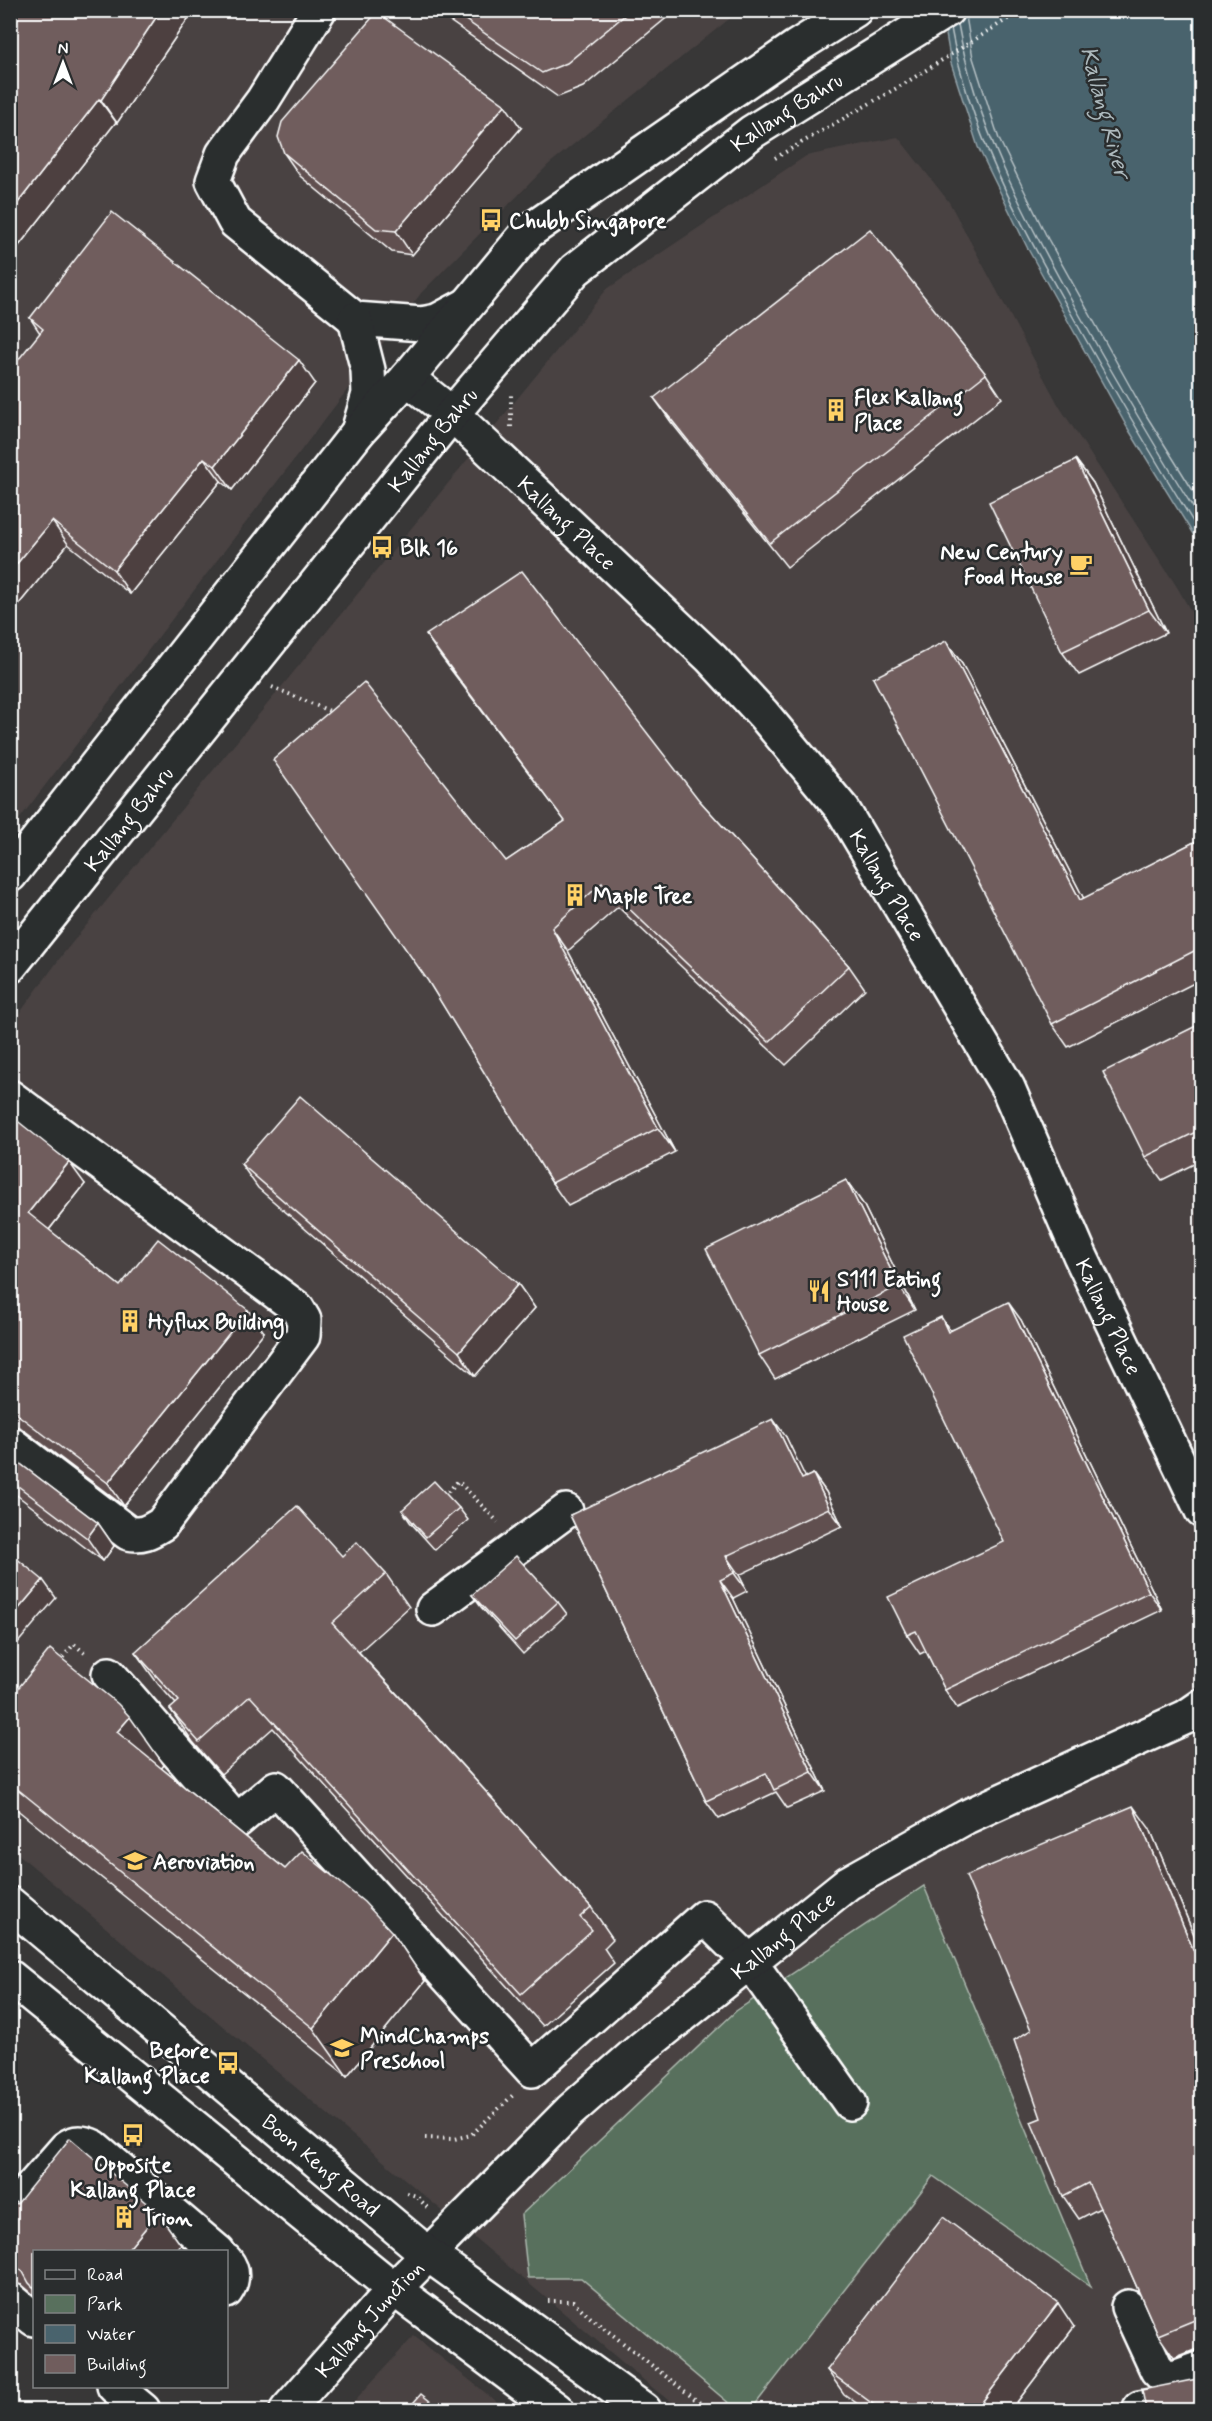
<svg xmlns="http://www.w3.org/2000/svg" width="1212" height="2421" font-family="Mynerve,sans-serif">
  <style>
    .built { fill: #494242 }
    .green { fill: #58705d; stroke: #acb8ae; stroke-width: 1.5 }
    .water { fill: #49636d; stroke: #92a1a7; stroke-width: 1.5 }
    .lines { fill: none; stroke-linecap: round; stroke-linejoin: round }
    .shore { stroke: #b6c1c5; stroke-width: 1.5 }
    .minor-casing { stroke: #fff; stroke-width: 38 }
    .major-casing { stroke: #fff; stroke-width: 38 }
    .path { stroke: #fff; stroke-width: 4; stroke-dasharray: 1.5 4.5; stroke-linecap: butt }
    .minor { stroke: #2a2d2e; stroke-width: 33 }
    .major { stroke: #2a2d2e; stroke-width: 33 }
    .wall { fill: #605050; stroke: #fff; stroke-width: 1.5 }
    .shaded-wall { fill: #4e4141; stroke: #fff; stroke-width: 1.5 }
    .building { fill: #705d5d; stroke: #fff; stroke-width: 1.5 }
    .labels { text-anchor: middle; stroke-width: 5; stroke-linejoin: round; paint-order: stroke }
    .street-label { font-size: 22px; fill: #fff; stroke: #2a2d2e }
    .poi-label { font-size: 22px; font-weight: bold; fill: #fff; stroke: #2a2d2e; text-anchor: start }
    .water-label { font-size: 24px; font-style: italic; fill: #adb9bd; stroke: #2a2d2e }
  </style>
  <rect width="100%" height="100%" fill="#383737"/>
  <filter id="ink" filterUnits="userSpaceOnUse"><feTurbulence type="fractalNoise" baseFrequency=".0167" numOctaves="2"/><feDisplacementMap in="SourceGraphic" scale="12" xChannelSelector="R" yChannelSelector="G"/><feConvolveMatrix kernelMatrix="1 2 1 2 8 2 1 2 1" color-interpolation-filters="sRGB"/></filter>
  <g filter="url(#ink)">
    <!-- built -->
    <g class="built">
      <path d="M 11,11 L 739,11 L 549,164 L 422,292 L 11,830 Z"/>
      <path d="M 898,137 L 949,202 L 1059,406 L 1177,587 L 1201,629 L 1201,2410 L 684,2410 L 659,2393 L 11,1848 L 11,1025 L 63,954 L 607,289 L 806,156 Z"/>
      <path d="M 414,2336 L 507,2410 L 346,2410 Z"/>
    </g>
    <!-- green -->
    <path class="green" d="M 924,1886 L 1091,2287 L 933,2176 L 751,2410 L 737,2410 L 581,2278 L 528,2278 L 521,2215 L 736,2011 Z"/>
    <!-- water -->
    <path class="water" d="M 942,11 L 1196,11 L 1202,25 L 1201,547 L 1127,427 L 1028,249 L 978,147 L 951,63 Z"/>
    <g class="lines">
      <!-- shore -->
      <g class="shore">
        <path d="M 965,10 L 973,58 L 999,139 L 1048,239 L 1146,415 L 1202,505"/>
        <path d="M 958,24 C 976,126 1024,215 1074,305 C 1115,378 1157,450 1202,522"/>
        <path d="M 951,28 C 969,129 1018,220 1068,308 C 1111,385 1155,461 1202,536"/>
      </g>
      <!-- minor casing -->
      <g class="minor-casing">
        <g id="minor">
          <path d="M 319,10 L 263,100 L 223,154 L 213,181 L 235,222 L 355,319 L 422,324 L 437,321 L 467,305"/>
          <path d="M 355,319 L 368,370 L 369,394 L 358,432"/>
          <path id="s1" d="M 407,378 L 452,414 L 711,658 L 763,714 L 843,810 L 1008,1088 L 1080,1255 L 1202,1511"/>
          <path d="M 10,1097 L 297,1308 L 304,1320 L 303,1336 L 162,1524 C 149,1532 142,1536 128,1533 L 10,1443"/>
          <path d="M 433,1609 L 566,1511"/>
          <path d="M 109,1674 L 237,1821 L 276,1788 L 532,2070 L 704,1917 L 750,1962 L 850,2103"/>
          <path d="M 10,2212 L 66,2148 C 75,2141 84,2142 94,2147 L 218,2252"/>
          <path d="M 226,2261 C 234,2271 233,2281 226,2291"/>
          <path d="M 10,2299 L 34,2319"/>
          <path d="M 1128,2307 L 1157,2370 L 1165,2378 L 1177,2377 L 1202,2368"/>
          <path d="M 114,2386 L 143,2410"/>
          <path id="s2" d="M 287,2410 L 394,2289 L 570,2111 L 642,2048 L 848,1883 L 966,1817 L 1186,1717 L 1202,1706"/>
          <path d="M 1140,2410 L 1140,2408 L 1202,2397"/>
        </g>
      </g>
      <!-- major casing -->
      <g class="major-casing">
        <g id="major">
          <path d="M 10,875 L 358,432 L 407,378 L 528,232 L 796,47 L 855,10"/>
          <path id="s3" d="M 10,966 L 452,414 L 575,270 L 752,132 L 947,10"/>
          <path id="s4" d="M 10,1904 L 429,2255 L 644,2410"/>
          <path d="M 10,1977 L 394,2289 L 557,2410"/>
        </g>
      </g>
      <!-- path -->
      <g class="path">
        <path d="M 775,158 L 907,82 L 1022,10"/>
        <path d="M 511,427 L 511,395"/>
        <path d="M 272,687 L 332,712"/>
        <path d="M 448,1492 L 458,1481 L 498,1522"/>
        <path d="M 59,1662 L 74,1644 L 87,1655"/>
        <path d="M 425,2138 L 454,2139 L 471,2135 L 513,2095"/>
        <path d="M 407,2193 L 416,2196 L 430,2210"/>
        <path d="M 548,2301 L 573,2301 L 591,2318 L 709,2410"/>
      </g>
      <!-- minor -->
      <use href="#minor" class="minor"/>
      <!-- major -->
      <use href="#major" class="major"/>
    </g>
    <!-- wall -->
    <g class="wall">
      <path d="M 10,10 L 194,10 L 117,123 L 116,122 L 10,257 Z"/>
      <path d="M 434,10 L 676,10 L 583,87 L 558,97 Z"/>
      <path d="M 521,128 L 412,255 L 392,252 L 300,176 L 284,153 Z"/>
      <path d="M 30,318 L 315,383 L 232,490 L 221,481 L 130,594 L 68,544 L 10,615 L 40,333 Z"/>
      <path d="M 986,374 L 1002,398 L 787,567 L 671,422 L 654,398 Z"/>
      <path d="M 1076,460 L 1093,483 L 1166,633 L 1079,675 L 1062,652 Z"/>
      <path d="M 426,635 L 699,800 L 849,966 L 865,989 L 786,1065 L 618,907 L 568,951 L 675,1152 L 568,1206 L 552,1183 L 429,982 L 506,861 L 565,821 L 442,658 Z"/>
      <path d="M 946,641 L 962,664 L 1084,899 L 1202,838 L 1202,979 L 1068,1047 L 1052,1024 Z"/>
      <path d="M 1202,1023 L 1202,1160 L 1162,1180 L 1145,1157 Z"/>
      <path d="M 10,1115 L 85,1184 L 49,1230 L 120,1286 L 264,1332 L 124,1506 L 21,1428 L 13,1425 L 10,1425 Z"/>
      <path d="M 241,1164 L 518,1284 L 535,1308 L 475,1376 L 258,1188 Z"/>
      <path d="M 846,1180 L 863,1204 L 915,1310 L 775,1379 L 759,1355 Z"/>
      <path d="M 1021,1320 L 1162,1610 L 957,1708 L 945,1690 L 926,1651 L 920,1654 L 907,1635 L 1004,1542 L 950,1330 Z"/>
      <path d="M 786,1437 L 805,1478 L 813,1474 L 826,1492 L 842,1526 L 739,1575 L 747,1591 L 733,1598 L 825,1791 L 787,1808 L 776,1792 L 719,1819 L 706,1801 L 570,1515 Z"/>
      <path d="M 10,1456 L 98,1523 L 114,1546 L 103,1561 L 10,1490 Z"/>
      <path d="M 459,1508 L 468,1520 L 435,1550 L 410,1522 L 402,1510 Z"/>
      <path d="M 342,1556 L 386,1574 L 409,1607 L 359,1652 L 591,1907 L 613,1939 L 604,1948 L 614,1963 L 543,2026 L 273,1728 L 221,1774 L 193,1742 L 170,1709 L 176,1704 L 158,1684 L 135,1652 Z"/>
      <path d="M 472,1595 L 558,1602 L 567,1614 L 523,1654 L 481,1607 Z"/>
      <path d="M 10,1698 L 164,1765 L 161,1768 L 285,1869 L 392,1932 L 425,1981 L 347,2076 L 10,1804 Z"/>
      <path d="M 1150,1829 L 1202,1954 L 1202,2347 L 1174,2358 L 1158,2335 L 1124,2258 L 1100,2208 L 1079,2219 L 1063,2196 L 1041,2118 L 1031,2030 Z"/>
      <path d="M 10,2198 L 17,2204 L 158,2213 L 181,2245 L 34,2252 L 34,2295 L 22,2285 L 10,2282 Z"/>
      <path d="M 1074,2327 L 1011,2410 L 866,2410 L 844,2394 L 827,2370 Z"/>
    </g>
    <!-- shaded-wall -->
    <g class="shaded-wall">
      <path d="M 161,10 L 194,10 L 117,123 L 101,100 Z"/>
      <path d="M 99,99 L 116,122 L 10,257 L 10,213 Z"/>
      <path d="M 505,105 L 521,128 L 412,255 L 396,231 Z"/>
      <path d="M 299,360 L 315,383 L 232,490 L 215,466 Z"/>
      <path d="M 204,458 L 221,481 L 130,594 L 114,570 Z"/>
      <path d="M 1076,460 L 1093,483 L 1166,633 L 1149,610 Z"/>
      <path d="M 52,521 L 68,544 L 10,615 L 10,572 Z"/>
      <path d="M 946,641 L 962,664 L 1097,924 L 1080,900 Z"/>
      <path d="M 552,928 L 568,951 L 675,1152 L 658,1128 Z"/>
      <path d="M 69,1162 L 85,1184 L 44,1236 L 28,1213 Z"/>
      <path d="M 846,1180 L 863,1204 L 915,1310 L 899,1286 Z"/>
      <path d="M 518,1284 L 535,1308 L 475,1376 L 459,1352 Z"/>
      <path d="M 1008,1302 L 1021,1320 L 1162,1610 L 1149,1592 Z"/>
      <path d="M 248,1310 L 264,1332 L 124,1506 L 108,1483 Z"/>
      <path d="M 941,1317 L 953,1335 L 948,1332 Z"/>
      <path d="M 773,1419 L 786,1437 L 815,1497 L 802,1479 Z"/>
      <path d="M 813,1474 L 826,1492 L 842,1526 L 829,1508 Z"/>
      <path d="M 98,1523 L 114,1546 L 103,1561 L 87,1538 Z"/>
      <path d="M 726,1556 L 739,1575 L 747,1591 L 734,1573 Z"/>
      <path d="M 43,1580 L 56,1598 L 10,1652 L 10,1619 Z"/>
      <path d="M 720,1580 L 733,1598 L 825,1791 L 812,1772 Z"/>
      <path d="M 130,1717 L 164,1765 L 151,1781 L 117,1732 Z"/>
      <path d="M 1133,1806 L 1150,1829 L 1202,1954 L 1202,1966 L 1198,1961 Z"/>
      <path d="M 392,1932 L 425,1981 L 347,2076 L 313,2028 Z"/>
      <path d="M 158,2213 L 181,2245 L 176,2252 L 126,2252 Z"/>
      <path d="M 1058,2303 L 1074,2327 L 1011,2410 L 976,2410 Z"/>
    </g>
    <!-- building -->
    <g class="building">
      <path d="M 10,10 L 161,10 L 101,100 L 99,99 L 10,213 Z"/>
      <path d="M 451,10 L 631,10 L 567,63 L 542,73 Z"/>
      <path d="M 377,12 L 505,105 L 396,231 L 376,229 L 284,153 L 278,137 L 282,122 Z"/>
      <path d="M 112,212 L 299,360 L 215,466 L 204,458 L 114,570 L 52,521 L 10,572 L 10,370 L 43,329 L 30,318 Z"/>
      <path d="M 870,229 L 986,374 L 770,543 L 654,398 Z"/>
      <path d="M 1076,460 L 1149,610 L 1062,652 L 989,502 Z"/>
      <path d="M 522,571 L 699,800 L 849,966 L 769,1042 L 602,883 L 552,928 L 658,1128 L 552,1183 L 428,981 L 273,760 L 364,682 L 506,861 L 565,821 L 426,635 Z"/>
      <path d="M 946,641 L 1080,900 L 1202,838 L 1202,947 L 1052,1024 L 873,678 Z"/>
      <path d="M 1202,1023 L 1202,1129 L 1145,1157 L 1103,1072 Z"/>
      <path d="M 300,1096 L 518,1284 L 459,1352 L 241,1164 Z"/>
      <path d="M 10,1115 L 69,1162 L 28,1213 L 120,1286 L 158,1239 L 248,1310 L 108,1483 L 10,1409 Z"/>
      <path d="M 846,1180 L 899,1286 L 759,1355 L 706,1249 Z"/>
      <path d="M 1008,1302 L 1149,1592 L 945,1690 L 916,1631 L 907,1635 L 888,1597 L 1004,1542 L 903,1335 L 941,1317 L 948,1332 Z"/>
      <path d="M 773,1419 L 802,1479 L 813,1474 L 829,1508 L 726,1556 L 734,1573 L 720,1580 L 812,1772 L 774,1790 L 766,1773 L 706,1801 L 570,1515 Z"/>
      <path d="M 10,1456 L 98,1523 L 87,1538 L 10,1480 Z"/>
      <path d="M 434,1481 L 459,1508 L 426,1537 L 402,1510 Z"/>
      <path d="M 297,1506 L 342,1556 L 357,1542 L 386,1574 L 332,1623 L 591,1907 L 580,1917 L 592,1930 L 521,1994 L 250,1696 L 199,1742 L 170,1709 L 179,1701 L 135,1652 Z"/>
      <path d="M 10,1553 L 43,1580 L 10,1619 Z"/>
      <path d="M 516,1556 L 558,1602 L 515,1641 L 472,1595 Z"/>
      <path d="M 50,1649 L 118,1704 L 130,1717 L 117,1732 L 285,1869 L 302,1851 L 364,1902 L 392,1932 L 313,2028 L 10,1783 L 10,1698 Z"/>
      <path d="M 1133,1806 L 1198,1961 L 1202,1959 L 1202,2317 L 1158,2335 L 1124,2258 L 1088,2183 L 1063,2196 L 1031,2122 L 1041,2118 L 1014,2040 L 1031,2030 L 966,1876 Z"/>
      <path d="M 70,2138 L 158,2213 L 126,2252 L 34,2252 L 34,2288 L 29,2283 L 23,2272 L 10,2261 L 10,2198 L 17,2204 Z"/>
      <path d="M 943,2217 L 1058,2303 L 976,2410 L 881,2410 L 827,2370 Z"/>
      <path d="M 1202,2378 L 1202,2410 L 1146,2410 L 1142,2390 Z"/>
      <path d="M 421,2394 L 441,2410 L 407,2410 Z"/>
    </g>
  </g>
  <!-- icons -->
  <defs>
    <g id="bus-bare" transform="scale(1.8)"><path d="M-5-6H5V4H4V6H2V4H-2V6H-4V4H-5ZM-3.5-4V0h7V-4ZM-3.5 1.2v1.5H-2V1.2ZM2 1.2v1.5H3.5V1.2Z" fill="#ffd166" stroke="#2a2d2e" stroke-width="2.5" paint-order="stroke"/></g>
    <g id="building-bare" transform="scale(1.8)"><path d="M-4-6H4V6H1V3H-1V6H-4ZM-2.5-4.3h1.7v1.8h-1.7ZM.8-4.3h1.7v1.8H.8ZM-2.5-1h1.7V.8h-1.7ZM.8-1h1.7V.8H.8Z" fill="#ffd166" stroke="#2a2d2e" stroke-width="2.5" paint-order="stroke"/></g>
    <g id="cafe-bare" transform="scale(1.8)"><path d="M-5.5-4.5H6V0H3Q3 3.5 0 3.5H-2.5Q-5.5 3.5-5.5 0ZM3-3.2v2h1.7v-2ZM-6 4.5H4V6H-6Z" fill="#ffd166" stroke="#2a2d2e" stroke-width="2.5" paint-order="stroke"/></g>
    <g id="restaurant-bare" transform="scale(1.8)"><path d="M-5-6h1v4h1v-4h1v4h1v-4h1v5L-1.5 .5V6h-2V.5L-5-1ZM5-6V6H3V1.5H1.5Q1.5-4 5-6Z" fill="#ffd166" stroke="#2a2d2e" stroke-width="2.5" paint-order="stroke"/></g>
    <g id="school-bare" transform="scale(1.8)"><path d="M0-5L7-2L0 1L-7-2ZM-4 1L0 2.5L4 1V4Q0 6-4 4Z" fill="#ffd166" stroke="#2a2d2e" stroke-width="2.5" paint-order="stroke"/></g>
  </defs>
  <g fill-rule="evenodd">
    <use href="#bus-bare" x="491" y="220"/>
    <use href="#building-bare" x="836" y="410"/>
    <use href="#bus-bare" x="382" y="547"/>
    <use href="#cafe-bare" x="1081" y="564"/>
    <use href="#building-bare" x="575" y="895"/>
    <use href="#restaurant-bare" x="819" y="1291"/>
    <use href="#building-bare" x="130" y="1321"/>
    <use href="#school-bare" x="135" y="1861"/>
    <use href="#school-bare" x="342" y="2048"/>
    <use href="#bus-bare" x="228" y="2063"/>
    <use href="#bus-bare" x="133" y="2135"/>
    <use href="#building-bare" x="124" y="2217"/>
  </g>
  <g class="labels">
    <!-- street labels -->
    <g class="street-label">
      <text dy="8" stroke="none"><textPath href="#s3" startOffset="1161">Kallang Bahru</textPath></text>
      <text dy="8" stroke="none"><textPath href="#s3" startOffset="675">Kallang Bahru</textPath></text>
      <text dy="8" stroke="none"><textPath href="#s1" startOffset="216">Kallang Place</textPath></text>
      <text dy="8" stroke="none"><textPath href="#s3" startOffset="189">Kallang Bahru</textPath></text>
      <text dy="8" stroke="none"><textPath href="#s1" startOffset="702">Kallang Place</textPath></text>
      <text dy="8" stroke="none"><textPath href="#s1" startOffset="1188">Kallang Place</textPath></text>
      <text dy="8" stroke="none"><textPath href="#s2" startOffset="688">Kallang Place</textPath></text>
      <text dy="8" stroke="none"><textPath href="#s4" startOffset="406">Boon Keng Road</textPath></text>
      <text dy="8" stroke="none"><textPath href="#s2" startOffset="123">Kallang Junction</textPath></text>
    </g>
    <!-- poi labels -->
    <g class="poi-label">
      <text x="509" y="228">Chubb Singapore</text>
      <text x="854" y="405">Flex Kallang<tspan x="854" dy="25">Place</tspan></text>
      <text x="400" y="555">Blk 16</text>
      <text x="1063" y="559" text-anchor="end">New Century<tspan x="1063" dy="25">Food House</tspan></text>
      <text x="593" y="903">Maple Tree</text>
      <text x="837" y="1286">S111 Eating<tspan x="837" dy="25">House</tspan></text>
      <text x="148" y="1329">Hyflux Building</text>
      <text x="153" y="1869">Aeroviation</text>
      <text x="360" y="2043">MindChamps<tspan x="360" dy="25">Preschool</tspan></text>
      <text x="210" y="2058" text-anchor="end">Before<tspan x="210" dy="25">Kallang Place</tspan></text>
      <text x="133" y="2172" text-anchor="middle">Opposite<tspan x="133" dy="25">Kallang Place</tspan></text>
      <text x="142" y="2225">Trion</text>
    </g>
    <!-- water labels -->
    <g class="water-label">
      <text transform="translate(1106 112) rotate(75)" y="8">Kallang River</text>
    </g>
  </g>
  <!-- margin -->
  <rect width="1212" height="2421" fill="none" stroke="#2a2d2e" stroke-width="36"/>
  <rect x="18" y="18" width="1176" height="2385" fill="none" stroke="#fff" stroke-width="2" filter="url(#ink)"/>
  <!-- legend -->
  <rect x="33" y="2250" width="195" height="138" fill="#2a2d2e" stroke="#7f8182" stroke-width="1.5"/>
  <rect x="45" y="2270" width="30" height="9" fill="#2a2d2e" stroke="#7f8182" stroke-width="1.5"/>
  <text x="87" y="2280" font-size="18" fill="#ffffff">Road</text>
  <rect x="45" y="2295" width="30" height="18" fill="#58705d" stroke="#7f8182" stroke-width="1.5"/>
  <text x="87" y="2310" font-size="18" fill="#ffffff">Park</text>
  <rect x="45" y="2325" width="30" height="18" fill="#49636d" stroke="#7f8182" stroke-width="1.5"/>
  <text x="87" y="2340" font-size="18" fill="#ffffff">Water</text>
  <rect x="45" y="2355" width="30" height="18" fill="#705d5d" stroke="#7f8182" stroke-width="1.5"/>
  <text x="87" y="2370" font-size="18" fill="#ffffff">Building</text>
  <!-- north arrow -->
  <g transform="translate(63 63)" stroke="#2a2d2e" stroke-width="4.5" paint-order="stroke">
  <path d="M0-4.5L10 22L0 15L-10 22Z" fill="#ffffff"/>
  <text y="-9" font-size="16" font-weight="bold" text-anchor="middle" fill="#ffffff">N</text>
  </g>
</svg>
